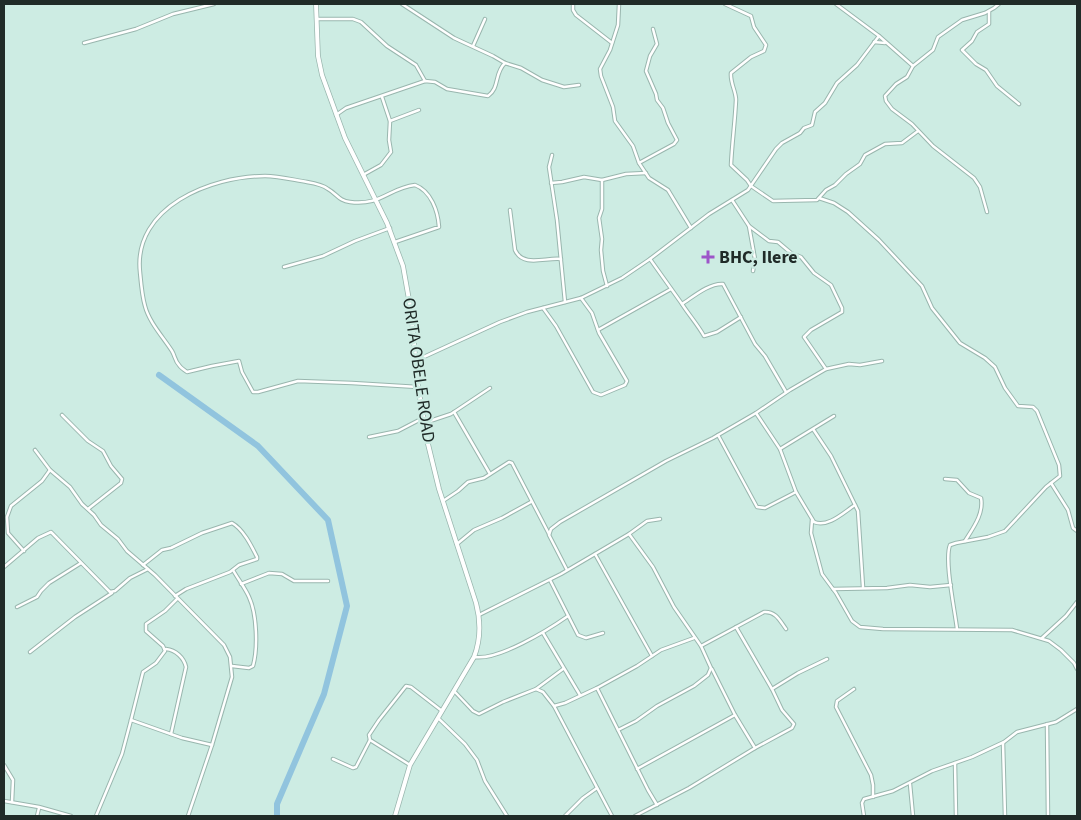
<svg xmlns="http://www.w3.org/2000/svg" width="1081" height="820" font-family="'Source Sans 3',sans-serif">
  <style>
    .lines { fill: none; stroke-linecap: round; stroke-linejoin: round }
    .river { stroke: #91c4de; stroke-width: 6 }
    .minor-casing { stroke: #99b6ae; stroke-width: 4.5 }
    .secondary-casing { stroke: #99b6ae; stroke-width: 5.5 }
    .minor { stroke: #fff; stroke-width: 2.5 }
    .secondary { stroke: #fff; stroke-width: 4 }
    .poi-dot { fill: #9d55c9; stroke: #cdece3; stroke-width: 2 }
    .labels { text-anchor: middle; stroke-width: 5; stroke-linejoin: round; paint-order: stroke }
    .poi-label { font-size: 18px; font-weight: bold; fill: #202b28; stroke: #cdece3; text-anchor: start }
    .street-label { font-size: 18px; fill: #202b28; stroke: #cdece3 }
  </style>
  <rect width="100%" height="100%" fill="#cdece3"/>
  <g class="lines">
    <!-- river -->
    <path class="river" d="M 159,375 L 258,446 L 328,520 L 347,606 L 324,694 L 277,804 L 277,816"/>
    <!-- minor casing -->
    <g class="minor-casing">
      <g id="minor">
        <path d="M 402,4 L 454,38 L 493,56 L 505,63 L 521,68 L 542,80 L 564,87 L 579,85"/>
        <path d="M 573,4 L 573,10 L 576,15 L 612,43"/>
        <path d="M 619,4 L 618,25 L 610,50 L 600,69 L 601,76 L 613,107 L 615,121 L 633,146 L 639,163 L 649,178 L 668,190 L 691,228"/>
        <path d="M 725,4 L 751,16 L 754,27 L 766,45 L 764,51 L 751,57 L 731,73 C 730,83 736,91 736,100 C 735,122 732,143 731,165 L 747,180 L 751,186 L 773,201 L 817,200 L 826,190 L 835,185 L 846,174 L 860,164 L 865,155 L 885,144 L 902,143 L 918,131"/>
        <path d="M 836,4 L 879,36 L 913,66"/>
        <path d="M 989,11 L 989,24 L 977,32 L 972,41 L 962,50 L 976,64 L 986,70 L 997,86 L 1019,104"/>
        <path d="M 317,19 L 353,19 L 361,22 L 387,46 L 416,65 L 425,81"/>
        <path d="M 874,42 L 885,43"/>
        <path d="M 84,43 L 136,29 L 173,14 L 214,4"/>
        <path d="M 473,46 L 485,19"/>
        <path d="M 336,115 L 346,108 L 425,81 L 435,82 L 447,89 L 488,96 C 500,88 494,73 505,63"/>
        <path d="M 390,121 L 419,110"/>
        <path d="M 552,155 L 549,167 L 557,220 L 565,302"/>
        <path d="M 639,163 L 674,144 L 677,140 L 668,123 L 663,108 L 657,100 L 656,94 L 646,71 L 650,56 L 657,44 L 653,29"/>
        <path d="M 363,175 L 381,165 L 391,152 L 389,140 L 390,121 L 382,97"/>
        <path d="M 602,180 L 602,209 L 599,218 L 602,239 L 601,250 L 603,271 L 607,286"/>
        <path d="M 551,183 L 562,182 L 584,177 L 602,180 L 626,174 L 646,173"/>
        <path d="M 819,198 L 834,203 L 848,212 L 879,240 L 922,286 L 932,308 L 960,343 L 985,358 L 995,367 L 1005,388 L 1018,406 L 1033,407 L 1037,411 L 1059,465 L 1060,476 L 1046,487 L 1005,531 L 988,537 L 956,543 L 950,545 C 944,560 955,611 957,629"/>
        <path d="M 732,200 L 749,226 L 755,259 L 753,271"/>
        <path d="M 510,210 L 515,250 C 523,268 546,257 561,259"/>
        <path d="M 987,212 L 980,187 L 974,178 L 933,146 L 912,124 L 892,109 L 886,101 L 885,96 L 896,84 L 907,77 L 913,66 L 933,50 L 938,37 L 962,20 L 985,13 L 994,8 L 999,4"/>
        <path d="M 749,226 L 769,241 L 778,242 L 791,253 L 801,257 L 814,273 L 831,285 L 842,308 L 842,312 L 811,330 L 804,337 L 826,369"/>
        <path d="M 395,242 L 439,227 C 438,211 431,191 415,185 C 389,188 381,206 350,202 C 339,201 337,194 328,189 C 323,185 313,183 307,182 C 294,180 279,176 265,176 C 211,176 133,207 140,272 C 141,283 142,296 145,306 C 149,322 163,337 172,351 C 175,356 175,361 179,365 C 181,368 184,370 187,372 L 212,366 L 239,361 L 242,372 L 253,392 L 258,392 L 298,381 L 352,383 L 418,387"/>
        <path d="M 650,259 L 682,304 C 693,297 709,283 723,284 L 755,344 L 765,356 L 786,392"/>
        <path d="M 284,267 L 323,256 L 355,241 L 390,228"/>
        <path d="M 682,304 C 689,315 698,325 704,336 L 717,332 L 741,317"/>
        <path d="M 543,308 L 556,326 L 593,392 L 601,395 L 625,385 L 627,381 L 599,333 L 592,313 L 581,298"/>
        <path d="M 598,330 L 671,289"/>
        <path d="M 415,361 L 500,322 L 527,312 L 581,298 L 622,278 L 650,259 L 709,214 L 748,190 L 776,149 L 782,143 L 800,133 L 804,128 L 812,125 L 815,112 L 825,103 L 837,83 L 857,65 L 879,36"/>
        <path d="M 454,412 L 490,474"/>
        <path d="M 756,413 L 780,449 L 796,492 L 814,522 C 828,528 844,512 855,505"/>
        <path d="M 62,415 L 88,441 L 103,451 L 111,466 L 122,479 L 121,483 L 88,509"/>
        <path d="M 424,423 L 451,414 L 490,388"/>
        <path d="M 813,429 L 831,456 L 858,511 L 863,587"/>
        <path d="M 718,435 L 757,507 L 765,508 L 796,492"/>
        <path d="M 369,437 L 398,431 L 423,418"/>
        <path d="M 780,449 L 834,416"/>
        <path d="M 35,450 L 50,470 L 70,487 L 82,504 L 94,515 L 101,525 L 118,539 L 127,551 L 155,575 L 224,645 L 230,657 L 232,677 L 212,745"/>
        <path d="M 945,479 L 957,480 L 969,493 L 981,498 C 984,514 973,528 965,541"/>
        <path d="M 1051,483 L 1068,510 L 1073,528 L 1077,531"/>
        <path d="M 443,501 L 458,491 L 468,482 L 484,478 L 509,462 L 512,463 L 549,534"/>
        <path d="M 812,520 L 811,533 L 822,574 L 836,593 L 852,621 L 860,627 L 883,629 L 1012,630 L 1049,641 L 1061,650 L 1074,663 L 1077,669"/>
        <path d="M 457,544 L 474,530 L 502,518 L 531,502"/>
        <path d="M 24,551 L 8,533 L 7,517 L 11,506 L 42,481 L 50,470"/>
        <path d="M 595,554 L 652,656"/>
        <path d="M 143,565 L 162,550 L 171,548 L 202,533 L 232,523 C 243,529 251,545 257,557 L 257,559 L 239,565 L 230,572 L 186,589 L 175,596"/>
        <path d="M 4,567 L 38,538 L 51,532 L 110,592 L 115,591 L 130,578 L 148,569"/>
        <path d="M 567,570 L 549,535 L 551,529 L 560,522 L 666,461 L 713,438 L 756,413 L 790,390 L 826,369 L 849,364 L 860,365 L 882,361"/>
        <path d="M 550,580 L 578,635 L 586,638 L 603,633"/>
        <path d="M 241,584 L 269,573 L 282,574 L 294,581 L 328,581"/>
        <path d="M 833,589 L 887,588 L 910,585 L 930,587 L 951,585"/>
        <path d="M 17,607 L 37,597 L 41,591 L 49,583 L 81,563"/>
        <path d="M 479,615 L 561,574 L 629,534 L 647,521 L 660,519"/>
        <path d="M 736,627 L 772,689"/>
        <path d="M 543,633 L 580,695"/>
        <path d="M 1042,638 L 1066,616 L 1077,602"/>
        <path d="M 701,646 L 764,612 C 776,611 780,621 786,629"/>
        <path d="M 166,649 C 176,650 184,658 186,667 L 171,734"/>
        <path d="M 30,652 L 75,617 L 112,593"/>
        <path d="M 474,657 C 498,661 548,630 568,616"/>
        <path d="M 232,666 L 249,668 L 253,666 C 258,648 257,614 249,597 C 245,588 238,579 233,570"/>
        <path d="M 712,669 L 735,715 L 755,748"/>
        <path d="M 597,688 L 648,790 L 657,805"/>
        <path d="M 536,689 L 563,669"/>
        <path d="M 854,689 L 837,701 L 836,707 L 871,775 L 873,785 L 873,797"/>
        <path d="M 455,692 L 473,711 L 479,714 L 503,702 L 536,689 L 543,692 L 554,706 L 612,816"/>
        <path d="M 554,706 L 565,703 L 597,688 L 637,666 L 661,650 L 694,638"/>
        <path d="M 438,718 L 465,744 L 477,760 L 485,781 L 507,816"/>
        <path d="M 131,720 L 182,738 L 212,745 L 188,816"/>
        <path d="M 1047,724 L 1048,816"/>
        <path d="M 618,730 L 636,721 L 657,706 L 694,686 L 708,675 L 711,668 L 701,646 L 674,607 L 653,567 L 629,534"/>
        <path d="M 1003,743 L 1005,816"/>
        <path d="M 333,759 L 353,768 L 356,767 L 370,740"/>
        <path d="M 955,763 L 956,816"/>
        <path d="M 4,765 L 13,780 L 12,802"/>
        <path d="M 410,765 L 370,740 L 369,735 L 379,720 L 406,686 L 411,687 L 442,711"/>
        <path d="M 637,769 L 735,715"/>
        <path d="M 910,784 L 913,816"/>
        <path d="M 4,801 L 39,807 L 71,816"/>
        <path d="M 37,816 L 39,808"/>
        <path d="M 96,816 L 122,754 L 131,720 L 143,672 L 156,663 L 165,651 L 163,646 L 146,631 L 146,624 L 165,611 L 177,599"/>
        <path d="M 565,816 L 583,798 L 597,788"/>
        <path d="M 635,816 L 689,788 L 755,748 L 792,728 L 794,724 L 782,710 L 772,689 L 798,673 L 827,659"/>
        <path d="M 864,816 L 862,803 L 864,799 L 893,791 L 932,771 L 972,757 L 1004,742 L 1017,732 L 1056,722 L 1077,709"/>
      </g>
    </g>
    <!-- secondary casing -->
    <g class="secondary-casing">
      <path id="secondary" d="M 316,4 L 318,56 L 322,75 L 345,138 L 387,223 L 403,266 L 411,311 L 418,387 L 428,444 L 439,489 L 476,603 C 481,622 481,639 474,657 L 410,765 L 395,816"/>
    </g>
    <!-- minor -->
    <use href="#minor" class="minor"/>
    <!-- secondary -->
    <use href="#secondary" class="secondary"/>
  </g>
  <!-- markers -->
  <path class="poi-dot" d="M705.5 249.5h5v5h5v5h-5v5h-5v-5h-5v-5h5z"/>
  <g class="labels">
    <!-- poi labels -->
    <g class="poi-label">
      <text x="719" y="263">BHC, Ilere</text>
    </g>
    <!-- street labels -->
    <g class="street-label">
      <text transform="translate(419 370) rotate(82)" y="6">ORITA OBELE ROAD</text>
    </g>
  </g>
  <!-- border -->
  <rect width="1081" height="820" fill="none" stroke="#202b28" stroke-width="10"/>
</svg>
